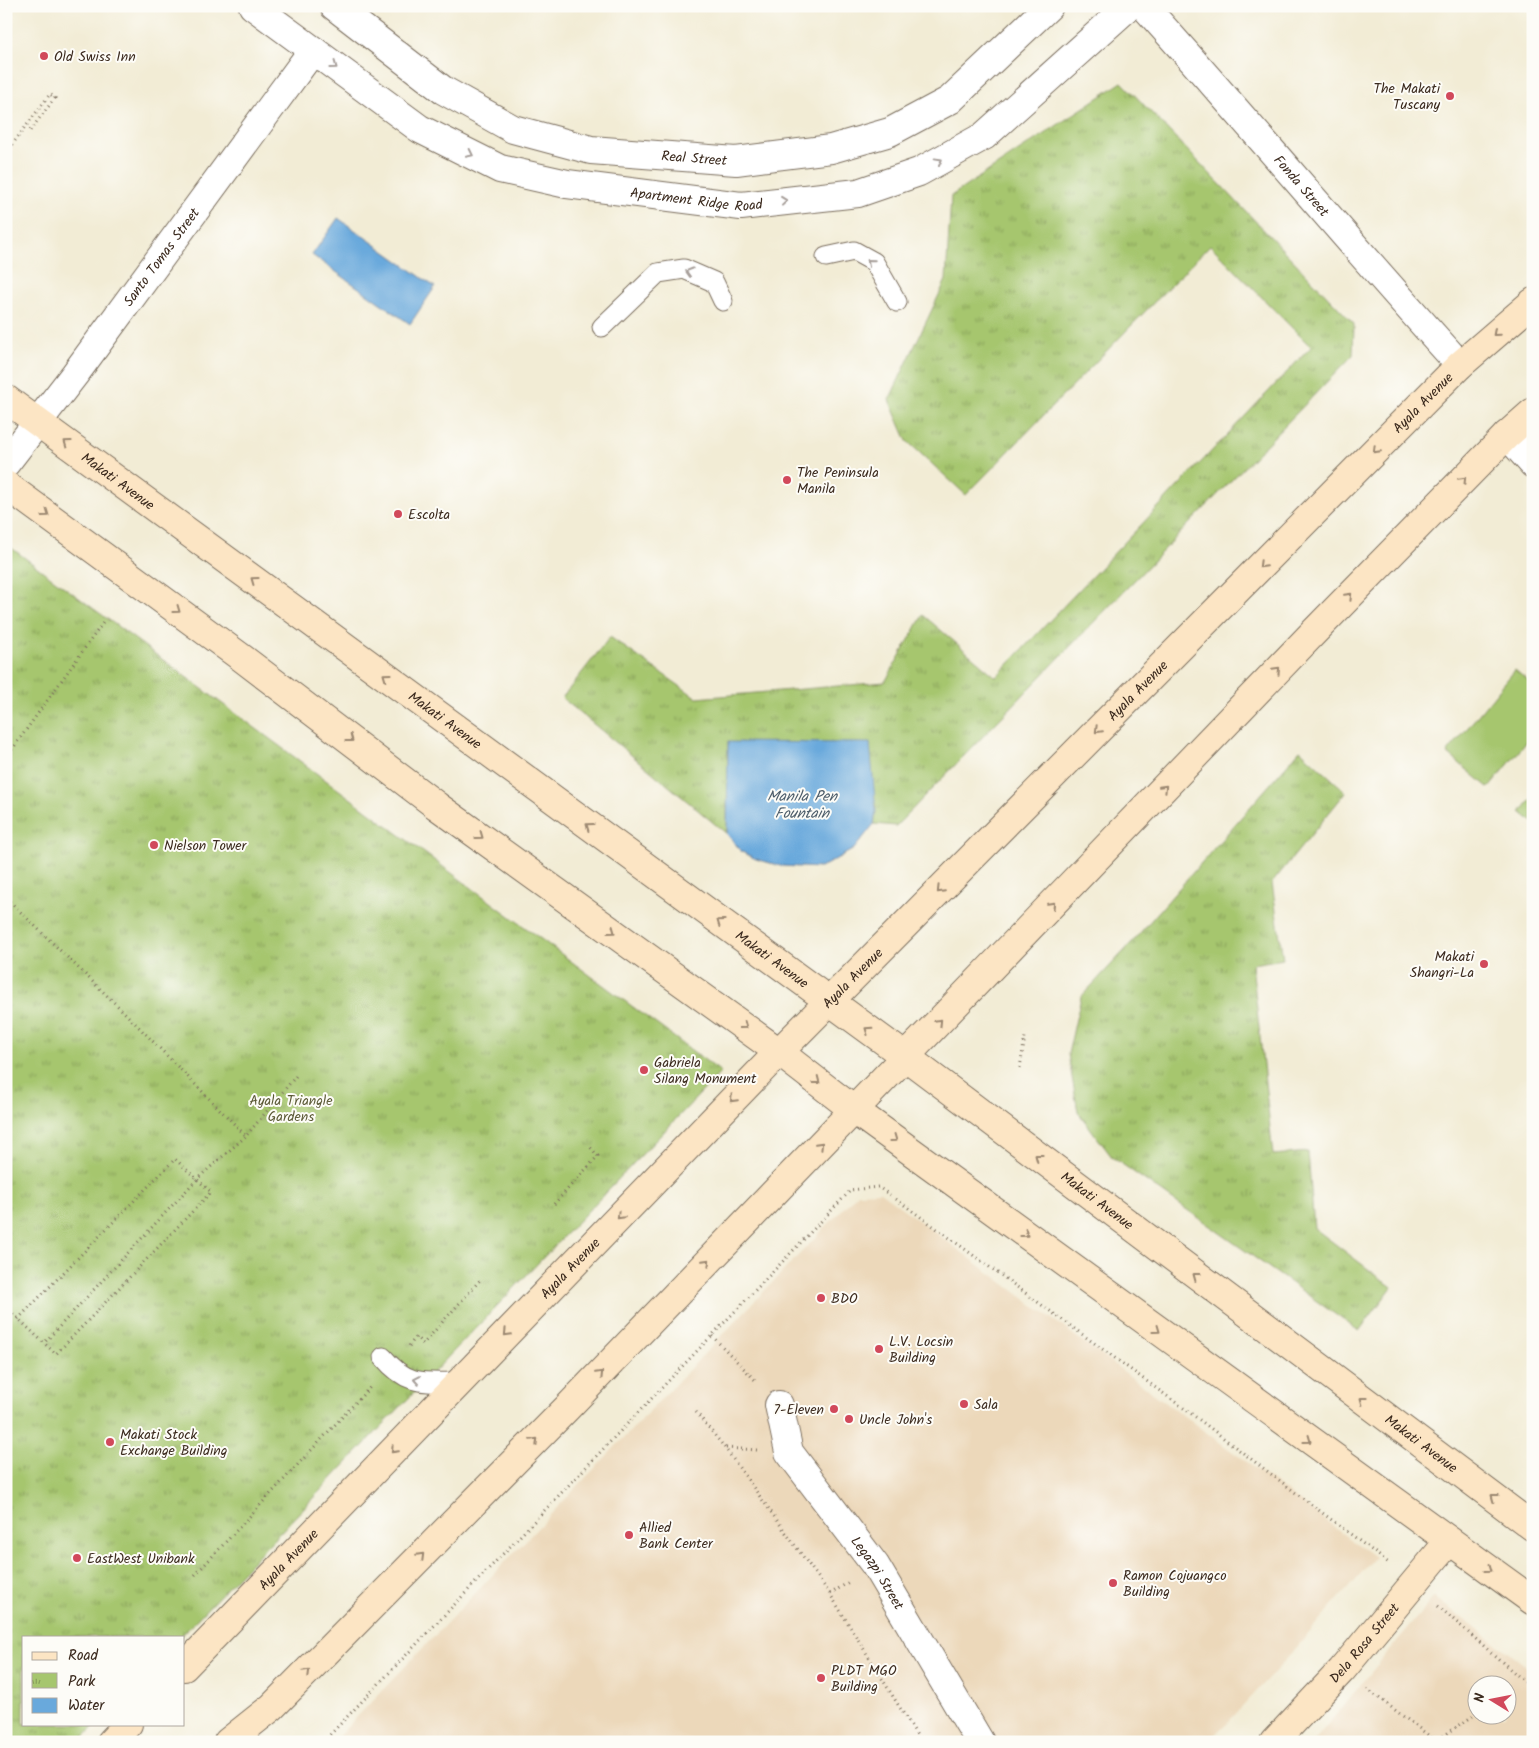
<svg xmlns="http://www.w3.org/2000/svg" width="1539" height="1748" font-family="Kalam,sans-serif">
  <style>
    .built { fill: #ecd8ba; fill-rule: evenodd }
    .park { fill: url(#park-tufts); stroke: #707846 }
    .garden { fill: #a6c66e; stroke: #707846 }
    .water { fill: #69a9dc; stroke: #526a7d }
    .lines { fill: none; stroke-linecap: round; stroke-linejoin: round }
    .lane-casing { stroke: #7b6e5e; stroke-width: 21 }
    .street-casing { stroke: #7b6e5e; stroke-width: 30 }
    .secondary-casing { stroke: #7b6e5e; stroke-width: 30 }
    .path { stroke: #7b6e5e; stroke-width: 3; stroke-dasharray: 1 4; stroke-linecap: butt }
    .lane { stroke: #fff; stroke-width: 19 }
    .street { stroke: #fff; stroke-width: 28 }
    .secondary { stroke: #fce5c4; stroke-width: 28 }
    .oneway { stroke: #a79f9a }
    .oneway2 { stroke: #9c8871 }
    .poi-dot { fill: #d1495b; stroke: #fdfcf7; stroke-width: 2 }
    .labels { text-anchor: middle; stroke-width: 4; stroke-linejoin: round; paint-order: stroke }
    .poi-label { font-size: 14px; fill: #3b2a1e; stroke: #fdfcf7; text-anchor: start }
    .street-label { font-size: 14px; fill: #3b2a1e; stroke: #fdfcf7 }
    .park-label { font-size: 14px; fill: #5b5936; stroke: #fdfcf7 }
    .water-label { font-size: 15px; font-style: italic; fill: #4d5d6a; stroke: #fdfcf7 }
  </style>
  <defs>
    <pattern id="park-tufts" width="24" height="20" patternUnits="userSpaceOnUse" patternTransform="scale(1.25)"><rect width="24" height="20" fill="#a6c66e"/><path d="M3 7l-1-3M5 7V3M7 7l1-3M15 17l-1-3M17 17v-4M19 17l1-3" fill="none" stroke="#88a15a"/></pattern>
  </defs>
  <rect width="100%" height="100%" fill="#fdfcf7"/>
  <filter id="ink" filterUnits="userSpaceOnUse"><feTurbulence type="fractalNoise" baseFrequency=".02" numOctaves="2"/><feDisplacementMap in="SourceGraphic" scale="10" xChannelSelector="R" yChannelSelector="G"/><feConvolveMatrix kernelMatrix="1 2 1 2 8 2 1 2 1" color-interpolation-filters="sRGB"/></filter>
  <filter id="wash" filterUnits="userSpaceOnUse"><feTurbulence type="fractalNoise" baseFrequency=".0096" numOctaves="4" result="noise"/><feDisplacementMap in="SourceGraphic" scale="20" xChannelSelector="R" yChannelSelector="G"/><feGaussianBlur stdDeviation="1.12" result="paint"/><feColorMatrix in="noise" values="0 0 0 0 0 0 0 0 0 0 0 0 0 0 0 0 0 1.4 0 .05"/><feComposite in="paint" operator="in"/></filter>
  <g filter="url(#wash)">
    <rect width="100%" height="100%" fill="#f2ecd5"/>
    <!-- built -->
    <g class="built">
      <path d="M 880,1192 L 1375,1557 L 1284,1662 L 1232,1718 L 1207,1742 L 333,1742 L 858,1193 Z"/>
      <path d="M 1434,1597 L 1533,1671 L 1533,1742 L 1313,1742 ZM 1476,1686 L 1506,1686 L 1506,1716 L 1476,1716 Z"/>
    </g>
    <!-- park -->
    <g class="park">
      <path d="M 1122,82 L 1354,324 L 1353,355 L 896,826 L 874,824 L 876,811 L 728,742 L 727,834 L 562,698 L 610,637 L 697,698 L 885,682 L 923,615 L 996,677 L 1311,347 L 1210,245 L 966,495 L 907,441 L 889,400 L 946,280 L 951,196 Z"/>
      <path d="M 6,544 L 721,1072 L 180,1637 L 24,1637 L 24,1724 L 96,1724 L 79,1742 L 6,1742 Z"/>
      <path d="M 1300,750 L 1346,792 L 1272,883 L 1283,959 L 1252,964 L 1273,1155 L 1308,1152 L 1314,1228 L 1392,1287 L 1359,1331 L 1112,1157 L 1078,1112 L 1068,1054 L 1081,997 L 1126,949 Z"/>
    </g>
    <!-- garden -->
    <g class="garden">
      <path d="M 1515,670 L 1533,685 L 1533,734 L 1489,788 L 1447,753 Z"/>
      <path d="M 1533,797 L 1533,822 L 1521,812 Z"/>
    </g>
    <!-- water -->
    <g class="water">
      <path d="M 338,218 L 435,287 L 410,324 L 312,255 Z"/>
      <path d="M 728,742 L 870,743 L 876,811 L 874,824 L 854,849 L 820,868 L 781,866 L 756,859 L 742,852 L 727,834 Z"/>
    </g>
  </g>
  <g filter="url(#ink)">
    <g class="lines">
      <!-- lane casing -->
      <g class="lane-casing">
        <g id="lane">
          <path d="M 826,257 L 854,251 L 874,262 L 897,302"/>
          <path d="M 602,327 L 658,273 L 684,269 L 714,282 L 723,301"/>
          <path d="M 383,1357 C 408,1387 424,1382 460,1382"/>
        </g>
      </g>
      <!-- street casing -->
      <g class="street-casing">
        <g id="street">
          <path id="s1" d="M 253,6 L 420,129 L 500,169 L 567,184 L 741,206 L 858,193 L 919,172 L 984,136 L 1129,6"/>
          <path id="s2" d="M 334,6 L 443,90 L 513,129 L 591,150 L 736,161 L 831,149 L 890,132 L 950,100 L 1049,6"/>
          <path id="s3" d="M 1144,6 C 1251,125 1353,247 1460,365"/>
          <path d="M 1507,435 L 1533,464"/>
          <path id="s4" d="M 6,463 L 75,374 L 313,50"/>
          <path id="s5" d="M 779,1405 L 789,1452 L 875,1565 L 980,1742"/>
        </g>
      </g>
      <!-- secondary casing -->
      <g class="secondary-casing">
        <g id="secondary">
          <path id="s6" d="M 6,399 L 906,1057 L 1533,1527"/>
          <path d="M 6,485 L 242,658 L 437,806 L 779,1052 L 854,1110 L 1533,1601"/>
          <path id="s7" d="M 184,1667 L 779,1052 L 1460,365 L 1533,302"/>
          <path d="M 111,1742 L 128,1724"/>
          <path d="M 228,1742 L 272,1707 L 566,1409 L 1315,631 L 1507,435 L 1533,412"/>
          <path id="s8" d="M 1274,1742 L 1342,1670 L 1449,1541"/>
        </g>
      </g>
      <!-- path -->
      <g class="path">
        <path d="M 6,153 L 50,94 L 55,98 L 29,132"/>
        <path d="M 6,758 L 105,620"/>
        <path d="M 6,898 L 124,1012 L 246,1136 L 296,1076"/>
        <path d="M 1020,1068 L 1025,1037"/>
        <path d="M 896,1199 L 1189,1412 L 1390,1564"/>
        <path d="M 554,1204 L 598,1156 L 590,1147"/>
        <path d="M 6,1307 L 44,1343 L 197,1179 L 246,1136"/>
        <path d="M 18,1319 L 175,1159 L 211,1192 L 56,1354 L 44,1343"/>
        <path d="M 712,1336 L 757,1382"/>
        <path d="M 409,1346 L 416,1337 L 423,1344 L 481,1279"/>
        <path d="M 696,1412 L 725,1448 L 830,1594 L 921,1742"/>
        <path d="M 726,1448 L 757,1450"/>
        <path d="M 195,1575 L 372,1385"/>
        <path d="M 830,1594 L 849,1582"/>
        <path d="M 1438,1606 L 1533,1689"/>
        <path d="M 1367,1689 L 1436,1741 L 1476,1714"/>
        <path d="M 323,1742 L 851,1190 L 878,1187 L 890,1195"/>
      </g>
      <!-- lane -->
      <use href="#lane" class="lane"/>
      <!-- street -->
      <use href="#street" class="street"/>
      <!-- secondary -->
      <use href="#secondary" class="secondary"/>
    </g>
    <!-- one-way arrows -->
    <defs><path id="oneway-chevron" d="M-2-3.5L2.5 0L-2 3.5" fill="none" stroke-width="1.6" stroke-linecap="round" stroke-linejoin="round" transform="scale(1.25)"/></defs>
    <g class="oneway">
      <use href="#oneway-chevron" transform="translate(334 66) rotate(36)"/>
      <use href="#oneway-chevron" transform="translate(470 154) rotate(26)"/>
      <use href="#oneway-chevron" transform="translate(939 161) rotate(-29)"/>
      <use href="#oneway-chevron" transform="translate(784 201) rotate(-6)"/>
      <use href="#oneway-chevron" transform="translate(870 262) rotate(-140)"/>
      <use href="#oneway-chevron" transform="translate(689 272) rotate(-163)"/>
      <use href="#oneway-chevron" transform="translate(417 1380) rotate(-170)"/>
    </g>
    <g class="oneway2">
      <use href="#oneway-chevron" transform="translate(1496 333) rotate(139)"/>
      <use href="#oneway-chevron" transform="translate(67 443) rotate(-144)"/>
      <use href="#oneway-chevron" transform="translate(1376 450) rotate(135)"/>
      <use href="#oneway-chevron" transform="translate(1463 480) rotate(-46)"/>
      <use href="#oneway-chevron" transform="translate(46 514) rotate(36)"/>
      <use href="#oneway-chevron" transform="translate(1262 565) rotate(135)"/>
      <use href="#oneway-chevron" transform="translate(254 580) rotate(-144)"/>
      <use href="#oneway-chevron" transform="translate(1349 596) rotate(-46)"/>
      <use href="#oneway-chevron" transform="translate(177 610) rotate(36)"/>
      <use href="#oneway-chevron" transform="translate(1277 670) rotate(-46)"/>
      <use href="#oneway-chevron" transform="translate(386 676) rotate(-144)"/>
      <use href="#oneway-chevron" transform="translate(1098 730) rotate(135)"/>
      <use href="#oneway-chevron" transform="translate(350 739) rotate(37)"/>
      <use href="#oneway-chevron" transform="translate(1164 788) rotate(-46)"/>
      <use href="#oneway-chevron" transform="translate(589 826) rotate(-144)"/>
      <use href="#oneway-chevron" transform="translate(480 836) rotate(36)"/>
      <use href="#oneway-chevron" transform="translate(940 890) rotate(134)"/>
      <use href="#oneway-chevron" transform="translate(1052 905) rotate(-46)"/>
      <use href="#oneway-chevron" transform="translate(720 922) rotate(-144)"/>
      <use href="#oneway-chevron" transform="translate(612 931) rotate(36)"/>
      <use href="#oneway-chevron" transform="translate(939 1022) rotate(-46)"/>
      <use href="#oneway-chevron" transform="translate(744 1026) rotate(36)"/>
      <use href="#oneway-chevron" transform="translate(868 1030) rotate(-145)"/>
      <use href="#oneway-chevron" transform="translate(817 1081) rotate(38)"/>
      <use href="#oneway-chevron" transform="translate(733 1099) rotate(134)"/>
      <use href="#oneway-chevron" transform="translate(894 1139) rotate(36)"/>
      <use href="#oneway-chevron" transform="translate(820 1145) rotate(-46)"/>
      <use href="#oneway-chevron" transform="translate(1038 1157) rotate(-143)"/>
      <use href="#oneway-chevron" transform="translate(620 1216) rotate(134)"/>
      <use href="#oneway-chevron" transform="translate(1025 1234) rotate(36)"/>
      <use href="#oneway-chevron" transform="translate(707 1262) rotate(-46)"/>
      <use href="#oneway-chevron" transform="translate(1196 1276) rotate(-143)"/>
      <use href="#oneway-chevron" transform="translate(1157 1330) rotate(36)"/>
      <use href="#oneway-chevron" transform="translate(507 1333) rotate(134)"/>
      <use href="#oneway-chevron" transform="translate(600 1374) rotate(-46)"/>
      <use href="#oneway-chevron" transform="translate(1363 1400) rotate(-143)"/>
      <use href="#oneway-chevron" transform="translate(1308 1440) rotate(36)"/>
      <use href="#oneway-chevron" transform="translate(535 1441) rotate(-45)"/>
      <use href="#oneway-chevron" transform="translate(394 1450) rotate(134)"/>
      <use href="#oneway-chevron" transform="translate(1494 1497) rotate(-143)"/>
      <use href="#oneway-chevron" transform="translate(421 1556) rotate(-45)"/>
      <use href="#oneway-chevron" transform="translate(1489 1569) rotate(36)"/>
      <use href="#oneway-chevron" transform="translate(307 1672) rotate(-45)"/>
    </g>
  </g>
  <!-- markers -->
  <g class="poi-dot">
    <circle cx="44" cy="56" r="5"/>
    <circle cx="1450" cy="96" r="5"/>
    <circle cx="787" cy="480" r="5"/>
    <circle cx="398" cy="514" r="5"/>
    <circle cx="154" cy="845" r="5"/>
    <circle cx="1484" cy="964" r="5"/>
    <circle cx="644" cy="1070" r="5"/>
    <circle cx="821" cy="1298" r="5"/>
    <circle cx="879" cy="1349" r="5"/>
    <circle cx="964" cy="1404" r="5"/>
    <circle cx="834" cy="1409" r="5"/>
    <circle cx="849" cy="1419" r="5"/>
    <circle cx="110" cy="1442" r="5"/>
    <circle cx="629" cy="1535" r="5"/>
    <circle cx="77" cy="1558" r="5"/>
    <circle cx="1113" cy="1583" r="5"/>
    <circle cx="821" cy="1678" r="5"/>
  </g>
  <g class="labels">
    <!-- poi labels -->
    <g class="poi-label">
      <text x="54" y="61">Old Swiss Inn</text>
      <text x="1440" y="93" text-anchor="end">The Makati<tspan x="1440" dy="16">Tuscany</tspan></text>
      <text x="797" y="477">The Peninsula<tspan x="797" dy="16">Manila</tspan></text>
      <text x="408" y="519">Escolta</text>
      <text x="164" y="850">Nielson Tower</text>
      <text x="1474" y="961" text-anchor="end">Makati<tspan x="1474" dy="16">Shangri-La</tspan></text>
      <text x="654" y="1067">Gabriela<tspan x="654" dy="16">Silang Monument</tspan></text>
      <text x="831" y="1303">BDO</text>
      <text x="889" y="1346">L.V. Locsin<tspan x="889" dy="16">Building</tspan></text>
      <text x="974" y="1409">Sala</text>
      <text x="824" y="1414" text-anchor="end">7-Eleven</text>
      <text x="859" y="1424">Uncle John's</text>
      <text x="120" y="1439">Makati Stock<tspan x="120" dy="16">Exchange Building</tspan></text>
      <text x="639" y="1532">Allied<tspan x="639" dy="16">Bank Center</tspan></text>
      <text x="87" y="1563">EastWest Unibank</text>
      <text x="1123" y="1580">Ramon Cojuangco<tspan x="1123" dy="16">Building</tspan></text>
      <text x="831" y="1675">PLDT MGO<tspan x="831" dy="16">Building</tspan></text>
    </g>
    <!-- street labels -->
    <g class="street-label">
      <text dy="5" stroke="none"><textPath href="#s2" startOffset="402">Real Street</textPath></text>
      <text dy="5" stroke="none"><textPath href="#s3" startOffset="239">Fonda Street</textPath></text>
      <text dy="5" stroke="none"><textPath href="#s1" startOffset="496">Apartment Ridge Road</textPath></text>
      <text dy="5" stroke="none"><textPath href="#s4" startOffset="258">Santo Tomas Street</textPath></text>
      <text dy="5" stroke="none"><textPath href="#s7" startOffset="1770">Ayala Avenue</textPath></text>
      <text dy="5" stroke="none"><textPath href="#s6" startOffset="139">Makati Avenue</textPath></text>
      <text dy="5" stroke="none"><textPath href="#s7" startOffset="1365">Ayala Avenue</textPath></text>
      <text dy="5" stroke="none"><textPath href="#s6" startOffset="544">Makati Avenue</textPath></text>
      <text dy="5" stroke="none"><textPath href="#s6" startOffset="949">Makati Avenue</textPath></text>
      <text dy="5" stroke="none"><textPath href="#s7" startOffset="960">Ayala Avenue</textPath></text>
      <text dy="5" stroke="none"><textPath href="#s6" startOffset="1354">Makati Avenue</textPath></text>
      <text dy="5" stroke="none"><textPath href="#s7" startOffset="555">Ayala Avenue</textPath></text>
      <text dy="5" stroke="none"><textPath href="#s6" startOffset="1759">Makati Avenue</textPath></text>
      <text dy="5" stroke="none"><textPath href="#s7" startOffset="150">Ayala Avenue</textPath></text>
      <text dy="5" stroke="none"><textPath href="#s5" startOffset="198">Legazpi Street</textPath></text>
      <text dy="5" stroke="none"><textPath href="#s8" startOffset="134">Dela Rosa Street</textPath></text>
    </g>
    <!-- park labels -->
    <g class="park-label">
      <text x="291" y="1105">Ayala Triangle<tspan x="291" dy="16">Gardens</tspan></text>
    </g>
    <!-- water labels -->
    <g class="water-label">
      <text x="802" y="801">Manila Pen<tspan x="802" dy="17">Fountain</tspan></text>
    </g>
  </g>
  <!-- margin -->
  <rect width="1539" height="1748" fill="none" stroke="#fdfcf7" stroke-width="25"/>
  <!-- legend -->
  <rect x="22" y="1636" width="162" height="90" fill="#fdfcf7" stroke="#afa8a0"/>
  <rect x="32" y="1652" width="25" height="8" fill="#fce5c4" stroke="#afa8a0"/>
  <text x="68" y="1660" font-size="15" fill="#3b2a1e">Road</text>
  <rect x="32" y="1673" width="25" height="15" fill="url(#park-tufts)" stroke="#afa8a0"/>
  <text x="68" y="1686" font-size="15" fill="#3b2a1e">Park</text>
  <rect x="32" y="1698" width="25" height="15" fill="#69a9dc" stroke="#afa8a0"/>
  <text x="68" y="1710" font-size="15" fill="#3b2a1e">Water</text>
  <!-- north arrow -->
  <g transform="translate(1492 1700) rotate(280)"><circle r="24" fill="#fdfcf7" stroke="#afa8a0"/>
  <path d="M0-4L9 19L0 12L-9 19Z" fill="#d1495b"/>
  <text y="-8" font-size="14" font-weight="bold" text-anchor="middle" fill="#3b2a1e">N</text>
  </g>
</svg>
